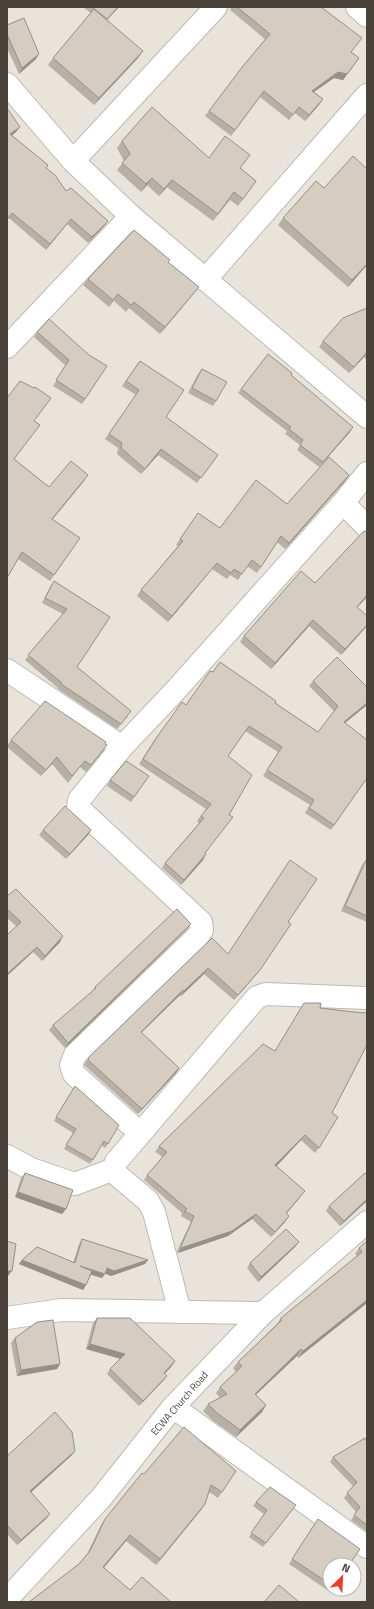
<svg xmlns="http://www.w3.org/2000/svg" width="374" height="1609" font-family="'Titillium Web',sans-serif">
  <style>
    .residential { fill: #e8e3db; fill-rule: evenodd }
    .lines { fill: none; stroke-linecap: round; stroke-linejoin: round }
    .street-casing { stroke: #c0b9af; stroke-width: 24 }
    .street { stroke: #fff; stroke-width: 22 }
    .wall { fill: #b7b0a7 }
    .shaded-wall { fill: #959088 }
    .building { fill: #d5cdc2; stroke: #959088 }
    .labels { text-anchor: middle; stroke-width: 4; stroke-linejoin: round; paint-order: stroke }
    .street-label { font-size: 10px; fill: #49423a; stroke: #fff }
  </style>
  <rect width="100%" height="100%" fill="#f5f2ec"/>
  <!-- residential -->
  <path class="residential" d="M 7,7 L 367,7 L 367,1602 L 7,1602 ZM 330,1565 L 354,1565 L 354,1589 L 330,1589 Z"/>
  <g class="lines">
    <!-- street casing -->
    <g class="street-casing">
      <g id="street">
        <path d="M 357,7 L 367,16"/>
        <path d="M 7,84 L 73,161 L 131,216 L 367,417"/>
        <path d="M 73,161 L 216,7"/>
        <path d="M 205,280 L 367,95"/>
        <path d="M 7,347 L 131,216"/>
        <path d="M 343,503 L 367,527"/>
        <path d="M 7,670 L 122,747"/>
        <path d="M 140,1133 L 74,1074 L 71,1065 L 75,1055 L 197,937 L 202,930 L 201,922 L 86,815 L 78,808 L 79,800 L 122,747 L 175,691 L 343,503 L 367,473"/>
        <path d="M 7,1156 L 31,1169 L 75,1184 L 114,1169"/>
        <path d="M 180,1312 L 154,1212 L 148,1201 L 116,1174 L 114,1169 L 116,1162 L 257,997 L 266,994 L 367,998"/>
        <path d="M 7,1318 L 61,1310 L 263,1313"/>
        <path d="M 173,1407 L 367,1547"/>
        <path d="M 7,1599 L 101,1498 L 173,1407 L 263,1313 L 367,1222"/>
      </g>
    </g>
    <!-- street -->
    <use href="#street" class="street"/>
  </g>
  <!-- wall -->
  <g class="wall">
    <path d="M 83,7 L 119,7 L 107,20 L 138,58 L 94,105 L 48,65 L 53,58 L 91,13 Z"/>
    <path d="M 232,7 L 321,7 L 352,52 L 355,64 L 343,80 L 334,78 L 314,92 L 323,99 L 305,121 L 295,113 L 289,120 L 260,97 L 231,136 L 205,116 L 265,39 L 230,10 Z"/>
    <path d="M 7,25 L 36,59 L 19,74 L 7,48 Z"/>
    <path d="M 7,108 L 16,132 L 12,136 L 46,168 L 66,191 L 108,221 L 104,226 L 88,243 L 67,224 L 46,250 L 9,218 Z"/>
    <path d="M 122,141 L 209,158 L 240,168 L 256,181 L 238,206 L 230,200 L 213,221 L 167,187 L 159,196 L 147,185 L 141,192 L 117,170 L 124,161 L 117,148 Z"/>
    <path d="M 367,169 L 367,265 L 348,287 L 278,225 L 283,218 L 324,188 Z"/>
    <path d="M 168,262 L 199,287 L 194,293 L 160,334 L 129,308 L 126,312 L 114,301 L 109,307 L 83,285 L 88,279 Z"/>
    <path d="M 367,308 L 367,360 L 364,357 L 349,373 L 319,347 L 323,341 Z"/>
    <path d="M 37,332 L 89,355 L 107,366 L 82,404 L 53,386 L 66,366 L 34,337 Z"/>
    <path d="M 140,361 L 166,417 L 218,455 L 197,483 L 158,455 L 141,474 L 117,454 L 118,448 L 105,439 L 136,395 L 122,386 Z"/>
    <path d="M 202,369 L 216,401 L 213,406 L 188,393 L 198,374 Z"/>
    <path d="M 291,375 L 350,432 L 319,467 L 297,450 L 300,445 L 285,434 L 287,431 L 238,393 L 241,389 Z"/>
    <path d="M 7,398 L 34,421 L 14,459 L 49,487 L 84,481 L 52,519 L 80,538 L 50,581 L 18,559 Z"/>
    <path d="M 345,481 L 285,549 L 277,542 L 257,573 L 247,566 L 238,580 L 230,575 L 227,579 L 212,569 L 168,622 L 137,596 L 141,590 L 178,546 L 176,545 L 198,513 L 220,528 L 287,504 Z"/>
    <path d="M 54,581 L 110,617 L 77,667 L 128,716 L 117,729 L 58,689 L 58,688 L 25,660 L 63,614 L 42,603 L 50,587 Z"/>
    <path d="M 315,583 L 367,597 L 357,607 L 367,626 L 341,655 L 309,626 L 271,669 L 240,642 L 244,636 Z"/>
    <path d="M 313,681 L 367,705 L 345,723 L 367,778 L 331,830 L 305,813 L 310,805 L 263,776 L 278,752 L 245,731 L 228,756 L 206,853 L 203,860 L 181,885 L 162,868 L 165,863 L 199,823 L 197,821 L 206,809 L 139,764 L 155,739 L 186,705 L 275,703 L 318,732 L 334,711 L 309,686 Z"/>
    <path d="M 11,740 L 105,744 L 107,745 L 86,772 L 80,767 L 68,783 L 52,764 L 41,776 L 7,747 L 7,746 Z"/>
    <path d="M 149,776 L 131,802 L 107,786 L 110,780 Z"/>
    <path d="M 43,830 L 91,830 L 88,835 L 66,859 L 39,835 Z"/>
    <path d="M 366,860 L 367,861 L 367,922 L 341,911 L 362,865 Z"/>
    <path d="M 7,896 L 60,942 L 42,961 L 33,952 L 16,926 L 7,918 Z"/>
    <path d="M 288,922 L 256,975 L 234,1000 L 204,974 L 181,996 L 180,995 L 141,1032 L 179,1068 L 176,1073 L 138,1114 L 84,1065 L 86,1062 L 89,1057 L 212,938 L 228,954 Z"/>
    <path d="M 191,924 L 187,929 L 65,1048 L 49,1030 L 53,1025 L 91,993 L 95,987 Z"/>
    <path d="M 304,1003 L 320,1008 L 354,1012 L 367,1013 L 367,1046 L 366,1046 L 332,1113 L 319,1148 L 315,1153 L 301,1140 L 276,1166 L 301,1196 L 286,1214 L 285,1222 L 271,1237 L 252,1219 L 228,1236 L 178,1253 L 177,1251 L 191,1222 L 181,1216 L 182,1213 L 144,1180 L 147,1175 L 163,1157 L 155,1152 L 159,1146 L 275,1051 Z"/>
    <path d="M 73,1090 L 108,1144 L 105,1148 L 101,1145 L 90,1164 L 64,1149 L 73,1133 L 54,1121 Z"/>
    <path d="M 25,1173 L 66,1209 L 62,1214 L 15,1197 L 21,1178 Z"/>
    <path d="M 367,1175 L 367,1201 L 340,1226 L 326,1211 L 329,1206 Z"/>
    <path d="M 82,1239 L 145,1264 L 111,1276 L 105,1273 L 102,1278 L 91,1275 L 83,1290 L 19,1264 L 22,1260 L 73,1263 L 79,1244 Z"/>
    <path d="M 367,1241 L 367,1303 L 298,1358 L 297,1356 L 256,1395 L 266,1405 L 262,1412 L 236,1437 L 212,1420 L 203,1411 L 208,1404 L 220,1398 L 216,1393 L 220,1387 L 236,1372 L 233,1368 L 238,1362 L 276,1325 L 281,1318 L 357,1256 L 355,1254 L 359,1248 Z"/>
    <path d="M 296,1246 L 258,1282 L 247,1268 L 250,1263 Z"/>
    <path d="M 97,1318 L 175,1361 L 171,1367 L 164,1374 L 163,1381 L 139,1406 L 107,1374 L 110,1369 L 120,1359 L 86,1349 L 93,1323 Z"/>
    <path d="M 15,1338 L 60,1364 L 57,1369 L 17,1376 L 11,1343 Z"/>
    <path d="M 367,1442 L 367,1532 L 351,1520 L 356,1512 L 344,1498 L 353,1486 L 330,1462 L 333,1457 Z"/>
    <path d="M 75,1451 L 72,1455 L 31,1492 L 47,1518 L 17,1545 L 7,1534 L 7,1456 Z"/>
    <path d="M 236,1471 L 218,1498 L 209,1492 L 205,1504 L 201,1510 L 156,1565 L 126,1541 L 104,1568 L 130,1590 L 29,1602 L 79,1564 L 87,1554 L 101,1525 L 105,1519 L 144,1474 Z"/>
    <path d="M 256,1502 L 296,1505 L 263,1547 L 249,1537 L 264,1514 L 253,1506 Z"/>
    <path d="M 318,1519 L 330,1565 L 330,1589 L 332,1589 L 330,1592 L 289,1564 Z"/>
  </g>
  <!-- shaded-wall -->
  <g class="shaded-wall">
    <path d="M 118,7 L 119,7 L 103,24 L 107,19 Z"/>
    <path d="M 143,51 L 138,58 L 94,105 L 99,98 Z"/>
    <path d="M 39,54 L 36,59 L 19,74 L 22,68 Z"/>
    <path d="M 359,58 L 343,80 L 334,78 L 308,96 L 312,91 Z"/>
    <path d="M 323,99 L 319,105 L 305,121 L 309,115 Z"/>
    <path d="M 20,127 L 16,132 L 7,139 L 10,134 Z"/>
    <path d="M 152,178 L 147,185 L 141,192 L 146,184 Z"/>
    <path d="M 172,180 L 167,187 L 159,196 L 164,189 Z"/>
    <path d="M 71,219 L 67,224 L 46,250 L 50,244 Z"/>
    <path d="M 108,221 L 104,226 L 88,243 L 92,237 Z"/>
    <path d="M 367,264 L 367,265 L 348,287 L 352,280 Z"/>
    <path d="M 199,287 L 194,293 L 160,334 L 165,327 Z"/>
    <path d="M 367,352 L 364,357 L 349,373 L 354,367 Z"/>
    <path d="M 353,427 L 350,432 L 319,467 L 323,462 Z"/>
    <path d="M 161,449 L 158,455 L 141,474 Z"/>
    <path d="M 88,475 L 84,481 L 48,525 L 52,519 Z"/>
    <path d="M 349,475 L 345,481 L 285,549 L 289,543 Z"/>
    <path d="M 217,563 L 212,569 L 168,622 L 172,616 Z"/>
    <path d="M 367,595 L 367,597 L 352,613 Z"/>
    <path d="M 313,620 L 309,626 L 271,669 L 275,663 Z"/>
    <path d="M 367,625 L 367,626 L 341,655 L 345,649 Z"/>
    <path d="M 367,703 L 367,705 L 340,727 L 344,722 Z"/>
    <path d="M 107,745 L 102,752 L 86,772 L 91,765 Z"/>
    <path d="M 57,757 L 52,764 L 41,776 L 46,770 Z"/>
    <path d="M 91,830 L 88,835 L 66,859 L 70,854 Z"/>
    <path d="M 206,854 L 203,860 L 181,885 L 184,880 Z"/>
    <path d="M 191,924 L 187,929 L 65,1048 L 68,1043 Z"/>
    <path d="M 63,936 L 60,942 L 42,961 L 45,956 Z"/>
    <path d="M 37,947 L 33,952 L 7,976 L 7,974 Z"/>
    <path d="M 208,968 L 204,974 L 181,996 L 184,991 Z"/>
    <path d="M 260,970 L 256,975 L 234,1000 L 238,995 Z"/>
    <path d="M 183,990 L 180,995 L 137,1037 L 141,1032 Z"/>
    <path d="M 179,1068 L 176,1073 L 138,1114 L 142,1109 Z"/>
    <path d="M 305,1135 L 301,1140 L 272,1171 L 275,1165 Z"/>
    <path d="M 305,1191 L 301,1196 L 282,1219 L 286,1213 Z"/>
    <path d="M 18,1192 L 66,1209 L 62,1214 L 15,1197 Z"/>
    <path d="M 367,1199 L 367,1201 L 340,1226 L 344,1221 Z"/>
    <path d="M 256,1214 L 252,1219 L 228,1236 L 178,1253 L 181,1248 Z"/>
    <path d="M 289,1216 L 285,1222 L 271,1237 L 275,1232 Z"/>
    <path d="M 299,1242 L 296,1246 L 258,1282 L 261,1277 Z"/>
    <path d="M 22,1260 L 86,1285 L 83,1290 L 19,1264 Z"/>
    <path d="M 148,1260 L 145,1264 L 111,1276 L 104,1273 L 107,1268 Z"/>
    <path d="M 80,1266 L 105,1274 L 102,1278 L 77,1270 Z"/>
    <path d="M 7,1271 L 12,1271 L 8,1276 L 7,1276 Z"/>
    <path d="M 367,1300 L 367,1303 L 298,1358 L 303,1351 Z"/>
    <path d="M 90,1344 L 125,1354 L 122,1359 L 86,1349 Z"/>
    <path d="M 301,1349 L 297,1356 L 250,1400 L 255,1394 Z"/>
    <path d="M 175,1361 L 171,1367 L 160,1379 L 164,1373 Z"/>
    <path d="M 60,1364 L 57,1369 L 17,1376 L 21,1370 Z"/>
    <path d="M 167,1376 L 163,1381 L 139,1406 L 143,1401 Z"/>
    <path d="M 266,1405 L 262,1412 L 236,1437 L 240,1430 Z"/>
    <path d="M 75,1451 L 72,1455 L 27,1496 L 30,1491 Z"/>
    <path d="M 205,1504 L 201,1510 L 156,1565 L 160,1559 Z"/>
    <path d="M 50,1514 L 47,1518 L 17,1545 L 21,1540 Z"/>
    <path d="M 130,1535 L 126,1541 L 99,1573 L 103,1567 Z"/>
  </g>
  <!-- building -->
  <g class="building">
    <path d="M 92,7 L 118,7 L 107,19 Z"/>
    <path d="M 237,7 L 321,7 L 362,38 L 351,52 L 359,58 L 347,74 L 338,72 L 312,91 L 323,99 L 309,115 L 299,107 L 293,115 L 264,91 L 235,130 L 209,111 L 243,66 L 270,34 Z"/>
    <path d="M 94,9 L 143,51 L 99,98 L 53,58 Z"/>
    <path d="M 24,18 L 39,54 L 22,68 L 7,34 L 7,25 Z"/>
    <path d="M 152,107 L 209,158 L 225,136 L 250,155 L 240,168 L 256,181 L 243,199 L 234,192 L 218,214 L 172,180 L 164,189 L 152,178 L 146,184 L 122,163 L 130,154 L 122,141 Z"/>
    <path d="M 7,108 L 20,127 L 10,134 L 48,165 L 46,168 L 55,175 L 66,191 L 71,188 L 108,221 L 92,237 L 71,219 L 50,244 L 12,213 L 7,220 Z"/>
    <path d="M 353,156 L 367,169 L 367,264 L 352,280 L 283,218 L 316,181 L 324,188 Z"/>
    <path d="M 134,230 L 170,260 L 168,262 L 199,287 L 165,327 L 134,302 L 131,305 L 118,294 L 113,300 L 88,279 Z"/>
    <path d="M 367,308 L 367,352 L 354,367 L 323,341 L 343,318 Z"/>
    <path d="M 49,319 L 89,355 L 107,366 L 85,399 L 56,380 L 69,360 L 37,332 Z"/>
    <path d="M 268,354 L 292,373 L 291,375 L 353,427 L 323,462 L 300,445 L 303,440 L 289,429 L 291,427 L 241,389 Z"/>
    <path d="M 140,361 L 184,390 L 166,417 L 218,455 L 201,478 L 161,449 L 145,469 L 121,448 L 122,443 L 109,434 L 139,390 L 126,381 Z"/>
    <path d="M 202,369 L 227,382 L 216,401 L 192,388 Z"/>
    <path d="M 20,381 L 34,388 L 35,387 L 51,398 L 34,421 L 40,425 L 14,459 L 49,487 L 71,461 L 88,475 L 52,519 L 80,538 L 54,575 L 22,552 L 7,578 L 7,398 Z"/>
    <path d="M 329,457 L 349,475 L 289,543 L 281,536 L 261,567 L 252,560 L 242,574 L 234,569 L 231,573 L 217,563 L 172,616 L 141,590 L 183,541 L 180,539 L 198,513 L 220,528 L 256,480 L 287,504 Z"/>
    <path d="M 364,531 L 367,532 L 367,595 L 357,607 L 367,616 L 367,625 L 345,649 L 313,620 L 275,663 L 244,636 L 301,571 L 315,583 Z"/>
    <path d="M 54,581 L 110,617 L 77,667 L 131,711 L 121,724 L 61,684 L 62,683 L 28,655 L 67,609 L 45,598 Z"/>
    <path d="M 337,657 L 367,687 L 367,703 L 344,722 L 367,740 L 367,778 L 334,825 L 309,808 L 314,800 L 267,770 L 282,747 L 249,726 L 228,756 L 252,775 L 229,815 L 233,817 L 205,853 L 206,854 L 184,880 L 165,863 L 204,818 L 201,816 L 211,804 L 143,759 L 159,734 L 182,702 L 186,705 L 210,671 L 213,672 L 220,662 L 276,701 L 275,703 L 318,732 L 338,706 L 313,681 Z"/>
    <path d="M 45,701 L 106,742 L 105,744 L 107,745 L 91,765 L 85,761 L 72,776 L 57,757 L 46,770 L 11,740 Z"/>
    <path d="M 126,761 L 149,776 L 134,797 L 110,780 Z"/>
    <path d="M 65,806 L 91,830 L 70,854 L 43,830 Z"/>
    <path d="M 290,860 L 317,879 L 288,922 L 291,924 L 260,970 L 238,995 L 208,968 L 184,991 L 183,990 L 141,1032 L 179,1068 L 142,1109 L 88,1060 L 89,1057 L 212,938 L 228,954 Z"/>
    <path d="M 366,860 L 367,861 L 367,916 L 345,906 Z"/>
    <path d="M 16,889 L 63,936 L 45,956 L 37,947 L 7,974 L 7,935 L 21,922 L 7,909 L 7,896 Z"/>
    <path d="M 177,909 L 191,924 L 68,1043 L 53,1025 L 96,988 L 95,987 Z"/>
    <path d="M 304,1003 L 321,1003 L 320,1008 L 354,1012 L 367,1013 L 367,1045 L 332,1113 L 338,1117 L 319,1148 L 305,1135 L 275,1165 L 305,1191 L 286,1213 L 289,1216 L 275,1232 L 256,1214 L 232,1231 L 181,1248 L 181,1246 L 194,1216 L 184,1211 L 187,1209 L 147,1175 L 167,1152 L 159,1146 L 263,1044 L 275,1051 Z"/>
    <path d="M 75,1086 L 119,1125 L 108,1144 L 104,1141 L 93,1160 L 66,1145 L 76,1129 L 56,1117 Z"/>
    <path d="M 25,1173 L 73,1190 L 66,1209 L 18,1192 Z"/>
    <path d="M 365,1173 L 367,1175 L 367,1199 L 344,1221 L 329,1206 Z"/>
    <path d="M 286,1229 L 299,1242 L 261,1277 L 250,1263 Z"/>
    <path d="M 82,1239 L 148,1260 L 114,1271 L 107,1268 L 105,1274 L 80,1266 L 92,1271 L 86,1285 L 22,1260 L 37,1247 L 75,1263 Z"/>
    <path d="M 7,1241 L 16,1244 L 12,1271 L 7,1271 Z"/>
    <path d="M 367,1241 L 367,1300 L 303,1351 L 301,1349 L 255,1394 L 266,1405 L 240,1430 L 217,1413 L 208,1404 L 227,1394 L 220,1387 L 242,1366 L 238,1362 L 281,1321 L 281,1318 L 362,1252 L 359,1248 Z"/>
    <path d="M 97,1318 L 130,1318 L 175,1361 L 164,1373 L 167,1376 L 143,1401 L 110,1369 L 125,1354 L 90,1344 Z"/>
    <path d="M 53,1320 L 60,1364 L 21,1370 L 15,1338 L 37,1322 Z"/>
    <path d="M 55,1412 L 72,1432 L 75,1451 L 30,1491 L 50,1514 L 21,1540 L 7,1525 L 7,1456 Z"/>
    <path d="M 184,1427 L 236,1471 L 222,1492 L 211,1485 L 205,1504 L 160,1559 L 130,1535 L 103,1567 L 130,1590 L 142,1577 L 171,1602 L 29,1602 L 79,1564 L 90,1551 L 105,1519 L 142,1473 L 144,1474 Z"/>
    <path d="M 365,1438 L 367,1442 L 367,1525 L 354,1515 L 360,1507 L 347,1493 L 357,1482 L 333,1457 Z"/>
    <path d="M 270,1487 L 296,1505 L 266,1543 L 251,1533 L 267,1510 L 256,1502 Z"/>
    <path d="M 318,1519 L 360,1549 L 349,1565 L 330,1565 L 330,1584 L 292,1559 Z"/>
    <path d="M 279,1585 L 299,1602 L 264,1602 Z"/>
  </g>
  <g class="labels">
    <!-- street labels -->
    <g class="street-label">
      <text transform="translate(179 1403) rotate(-49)" y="4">ECWA Church Road</text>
    </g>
  </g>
  <!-- border -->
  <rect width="374" height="1609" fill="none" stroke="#49423a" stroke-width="16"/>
  <!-- north arrow -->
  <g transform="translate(342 1577) rotate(24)"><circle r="19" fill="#ffffff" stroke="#b6b3b0"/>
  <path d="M0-3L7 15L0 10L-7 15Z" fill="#e84030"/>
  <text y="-6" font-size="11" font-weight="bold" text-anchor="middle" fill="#49423a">N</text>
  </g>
</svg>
